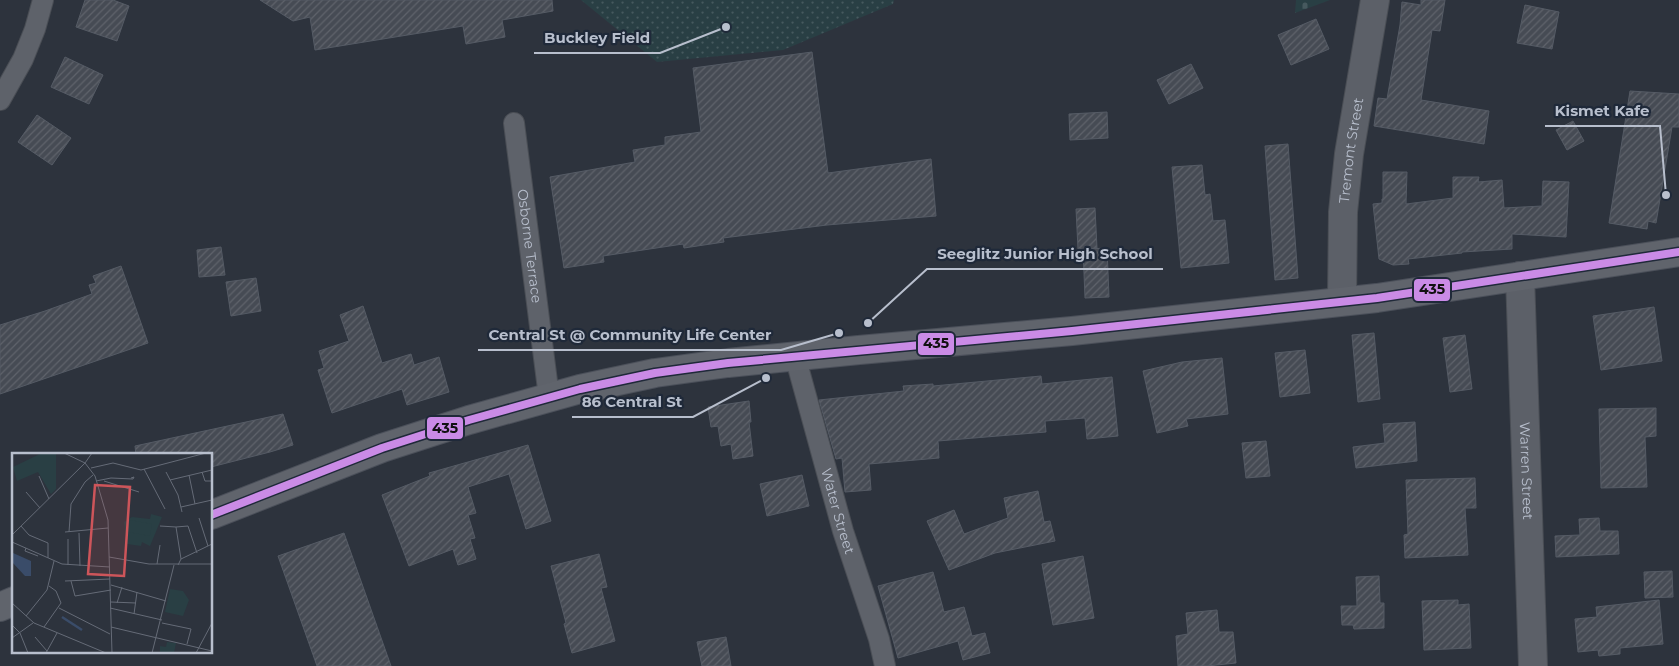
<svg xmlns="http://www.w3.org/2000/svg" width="1679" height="666" font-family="Montserrat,sans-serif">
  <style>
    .grass { fill: url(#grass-dots) }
    .cemetery { fill: url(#cemetery-stones) }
    .building { fill: url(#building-hatch); stroke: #555b65 }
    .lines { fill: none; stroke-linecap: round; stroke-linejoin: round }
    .street-casing { stroke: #4a4e55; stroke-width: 22 }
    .secondary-casing { stroke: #4a4e55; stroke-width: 30 }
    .primary-casing { stroke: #4b505a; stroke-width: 30 }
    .street { stroke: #5e626a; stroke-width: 20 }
    .secondary { stroke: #5c6068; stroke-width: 28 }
    .primary { stroke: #60646c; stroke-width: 28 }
    .bus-1-casing { stroke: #1f2939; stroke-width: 11 }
    .bus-1 { stroke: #ca8be6; stroke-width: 8 }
    .labels { text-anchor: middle; stroke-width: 4.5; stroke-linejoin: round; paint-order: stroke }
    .street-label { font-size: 14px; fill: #b8bfcd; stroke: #1f2939 }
    .inset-river { fill: none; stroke: #3a4c69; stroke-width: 2.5 }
    .inset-road { fill: none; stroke: #656b77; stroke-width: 1 }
    .view { fill: #cd555a; fill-opacity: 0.15; stroke: #cd555a; stroke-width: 2.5 }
    .inset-edge { fill: none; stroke: #b8bfcd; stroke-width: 2.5 }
    .leader { fill: none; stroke: #b8bfcd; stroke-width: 2 }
    .callout-dot { fill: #b8bfcd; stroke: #1f2939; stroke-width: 2 }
    .callout-label { font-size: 15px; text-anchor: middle; font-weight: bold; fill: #b8bfcd; stroke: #1f2939; stroke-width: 4.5; stroke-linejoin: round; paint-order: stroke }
    .line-badge { stroke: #1f2939; stroke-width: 2 }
    .pale-badge-label { font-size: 14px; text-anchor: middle; font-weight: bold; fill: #111 }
  </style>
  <defs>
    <pattern id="grass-dots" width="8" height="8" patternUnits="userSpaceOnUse" patternTransform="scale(1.25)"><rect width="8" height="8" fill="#293f44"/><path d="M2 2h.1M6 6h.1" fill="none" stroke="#46595e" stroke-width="1.8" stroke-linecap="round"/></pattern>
    <pattern id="cemetery-stones" width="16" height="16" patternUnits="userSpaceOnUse" patternTransform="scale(1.25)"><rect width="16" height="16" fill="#293f44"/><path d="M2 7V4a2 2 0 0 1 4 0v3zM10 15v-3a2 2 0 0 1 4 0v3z" fill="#46595e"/></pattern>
    <pattern id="building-hatch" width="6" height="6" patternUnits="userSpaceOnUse" patternTransform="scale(1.25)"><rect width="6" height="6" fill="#464b54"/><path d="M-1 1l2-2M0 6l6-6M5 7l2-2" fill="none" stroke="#5f636b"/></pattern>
  </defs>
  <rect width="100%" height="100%" fill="#2d333d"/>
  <!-- grass -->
  <path class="grass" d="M 581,0 L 894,0 L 893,4 L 783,50 L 657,62 Z"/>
  <!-- cemetery -->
  <path class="cemetery" d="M 1296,0 L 1330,0 L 1295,13 Z"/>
  <!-- building -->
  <g class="building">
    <path d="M 85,0 L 113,0 L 129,6 L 117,41 L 76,27 Z"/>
    <path d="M 260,0 L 552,0 L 553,11 L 502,20 L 505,37 L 466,44 L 463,26 L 315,50 L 310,17 L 293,21 Z"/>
    <path d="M 1421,0 L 1445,0 L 1440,31 L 1432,30 L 1421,100 L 1489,111 L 1484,144 L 1374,126 L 1378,98 L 1387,99 L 1400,25 L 1402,2 L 1421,5 Z"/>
    <path d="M 1525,5 L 1559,12 L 1552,49 L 1517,43 Z"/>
    <path d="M 1316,19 L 1329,49 L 1291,65 L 1278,35 Z"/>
    <path d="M 812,52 L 828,173 L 931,159 L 936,216 L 827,225 L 723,238 L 724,242 L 684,248 L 683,244 L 603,256 L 604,262 L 564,268 L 550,177 L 635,162 L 633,150 L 665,145 L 665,137 L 701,132 L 693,68 Z"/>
    <path d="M 65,57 L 103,75 L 89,104 L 51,87 Z"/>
    <path d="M 1191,64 L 1203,88 L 1169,104 L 1157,80 Z"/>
    <path d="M 1630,91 L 1679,94 L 1679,127 L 1672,127 L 1656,223 L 1648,221 L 1647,229 L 1609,223 Z"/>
    <path d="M 1107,112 L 1108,138 L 1070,140 L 1069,114 Z"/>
    <path d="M 37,115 L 71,138 L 52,165 L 18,142 Z"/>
    <path d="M 1573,121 L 1584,141 L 1567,150 L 1556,130 Z"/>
    <path d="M 1288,144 L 1298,278 L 1275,280 L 1265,146 Z"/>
    <path d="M 1202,165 L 1205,195 L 1210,194 L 1213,221 L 1225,220 L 1229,263 L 1181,268 L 1172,167 Z"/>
    <path d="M 1383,172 L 1407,172 L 1406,204 L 1453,198 L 1453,177 L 1479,177 L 1478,182 L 1502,180 L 1504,208 L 1542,206 L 1543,181 L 1569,182 L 1566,237 L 1512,234 L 1512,249 L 1462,252 L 1462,253 L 1408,259 L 1409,264 L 1393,265 L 1379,259 L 1373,204 L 1382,203 L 1382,199 L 1383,199 Z"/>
    <path d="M 1095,208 L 1097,248 L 1087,249 L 1107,248 L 1109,297 L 1085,298 L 1083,249 L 1078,249 L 1076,209 Z"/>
    <path d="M 221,247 L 225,275 L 199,277 L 197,250 Z"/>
    <path d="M 121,266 L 148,343 L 0,394 L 0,325 L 45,311 L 92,294 L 89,285 L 96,283 L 93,276 Z"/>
    <path d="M 256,278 L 261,311 L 231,316 L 226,282 Z"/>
    <path d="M 363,306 L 382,363 L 411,354 L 414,365 L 439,357 L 449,392 L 407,405 L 402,389 L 332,413 L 318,370 L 324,368 L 319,351 L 349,341 L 340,315 Z"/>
    <path d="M 1654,307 L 1662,361 L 1601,370 L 1593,316 Z"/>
    <path d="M 1374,333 L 1380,399 L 1358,402 L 1352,335 Z"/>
    <path d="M 1465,335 L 1472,389 L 1450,392 L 1443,338 Z"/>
    <path d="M 1305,350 L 1310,393 L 1280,397 L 1275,353 Z"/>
    <path d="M 1222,358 L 1228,414 L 1186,419 L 1188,426 L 1157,433 L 1143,371 L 1182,362 Z"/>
    <path d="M 1041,376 L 1042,384 L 1112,377 L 1118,436 L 1087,439 L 1085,418 L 1045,421 L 1046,432 L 938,441 L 939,458 L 869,464 L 871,490 L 845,492 L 842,458 L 836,459 L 819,400 L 904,391 L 903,386 L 933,384 L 933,386 Z"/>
    <path d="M 749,401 L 751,422 L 749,422 L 753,456 L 733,459 L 731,444 L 721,446 L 718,426 L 711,427 L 708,407 Z"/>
    <path d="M 1656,408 L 1656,436 L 1645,437 L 1647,487 L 1601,488 L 1599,409 Z"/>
    <path d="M 283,414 L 293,445 L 270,452 L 211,467 L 211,455 L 136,455 L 135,446 Z"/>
    <path d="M 1415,422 L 1417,461 L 1356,468 L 1353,447 L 1385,443 L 1383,424 Z"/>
    <path d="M 1266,441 L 1270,476 L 1246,478 L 1242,443 Z"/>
    <path d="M 528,445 L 551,521 L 526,529 L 509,474 L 468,487 L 476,513 L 468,515 L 475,538 L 470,539 L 476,559 L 458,565 L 453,549 L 409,566 L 382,495 L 430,476 L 429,473 Z"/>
    <path d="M 802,475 L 809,506 L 767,516 L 760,484 Z"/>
    <path d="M 1475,478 L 1476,508 L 1465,508 L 1468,555 L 1405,558 L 1404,535 L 1408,534 L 1406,480 Z"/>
    <path d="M 1038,491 L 1044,522 L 1050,521 L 1055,541 L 995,553 L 949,570 L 927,521 L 954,510 L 964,534 L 1008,518 L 1004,498 Z"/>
    <path d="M 1599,518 L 1600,531 L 1618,531 L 1619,554 L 1556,557 L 1555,536 L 1580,535 L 1579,519 Z"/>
    <path d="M 344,533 L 391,666 L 317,666 L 278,556 Z"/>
    <path d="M 599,554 L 607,587 L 601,588 L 615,641 L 572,653 L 564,624 L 566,623 L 551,566 Z"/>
    <path d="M 1083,556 L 1094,618 L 1053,625 L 1042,564 Z"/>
    <path d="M 1672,571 L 1673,597 L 1645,598 L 1644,572 Z"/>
    <path d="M 933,572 L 944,612 L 964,607 L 972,636 L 985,633 L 990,653 L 963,660 L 958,641 L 898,658 L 878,586 Z"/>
    <path d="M 1379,576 L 1380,603 L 1384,603 L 1384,628 L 1354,629 L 1353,625 L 1342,625 L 1341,606 L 1357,606 L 1356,577 Z"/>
    <path d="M 1458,600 L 1458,605 L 1469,604 L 1471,648 L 1424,650 L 1422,601 Z"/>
    <path d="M 1659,600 L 1663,644 L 1620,648 L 1620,654 L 1599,656 L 1598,650 L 1578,652 L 1575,619 L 1597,617 L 1596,607 Z"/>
    <path d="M 1217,610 L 1219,632 L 1233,632 L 1236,663 L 1207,666 L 1178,666 L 1176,636 L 1188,634 L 1186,613 Z"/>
    <path d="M 726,637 L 731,666 L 702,666 L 697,642 Z"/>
  </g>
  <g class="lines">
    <!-- street casing -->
    <g class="street-casing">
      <g id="street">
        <path d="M 0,100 L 23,59 L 35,29 L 43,0"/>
        <path id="s1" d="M 514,123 L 549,397"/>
        <path id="s2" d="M 795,356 L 843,531 L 879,639 L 885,666"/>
      </g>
    </g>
    <!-- secondary casing -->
    <g class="secondary-casing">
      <g id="secondary">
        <path id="s3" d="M 1520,276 L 1533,666"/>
        <path id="s4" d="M 1342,301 L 1343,212 L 1349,154 L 1375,0"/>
      </g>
    </g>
    <!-- primary casing -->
    <g class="primary-casing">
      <g id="primary">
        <path d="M 211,515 L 382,448 L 469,420 L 580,389 L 655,373 L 728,363 L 859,350 L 1072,331 L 1377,298 L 1679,252"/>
        <path d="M 0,607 L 14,601"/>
      </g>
    </g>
    <!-- street -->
    <use href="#street" class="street"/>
    <!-- secondary -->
    <use href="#secondary" class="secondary"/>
    <!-- primary -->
    <use href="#primary" class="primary"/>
    <!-- bus-1 casing -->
    <g class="bus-1-casing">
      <path id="bus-1" d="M 211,515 L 382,448 L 469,420 L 580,389 L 655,373 L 728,363 L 1072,331 L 1377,298 L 1679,252"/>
    </g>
    <!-- bus-1 -->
    <use href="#bus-1" class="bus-1"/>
  </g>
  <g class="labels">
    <!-- street labels -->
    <g class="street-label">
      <text dy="5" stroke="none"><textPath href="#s4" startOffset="151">Tremont Street</textPath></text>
      <text dy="5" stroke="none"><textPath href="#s1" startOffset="124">Osborne Terrace</textPath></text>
      <text dy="5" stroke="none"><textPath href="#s3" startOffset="195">Warren Street</textPath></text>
      <text dy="5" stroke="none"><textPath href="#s2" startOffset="161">Water Street</textPath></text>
    </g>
  </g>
  <!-- overview -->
  <g transform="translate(12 453)">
    <rect width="200" height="200" fill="#2d333d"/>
    <path d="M 30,0 L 44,0 L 44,36 L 39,41 L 26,19 L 5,28 L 1,14 ZM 139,61 L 150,64 L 138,93 L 130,89 L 129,93 L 115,91 L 112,69 L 120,64 L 138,66 ZM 155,189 L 164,190 L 162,200 L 148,200 L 148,193 L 154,194 Z" fill="#293f44"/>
    <path d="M 158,136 L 171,138 L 177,147 L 171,163 L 153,159 Z" fill="#293f44"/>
    <path d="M 118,67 L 140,71 L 138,83 L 116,79 Z" fill="#293f44"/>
    <path d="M 1,100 L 19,108 L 19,123 L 13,123 L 0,109 Z" fill="#3a4c69"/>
    <path class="inset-river" d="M 50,164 L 70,177"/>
    <path class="inset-road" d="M 52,0 L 73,10 L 80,0M 73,10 L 83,23 L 96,67 L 100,200M 79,15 L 101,10 L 129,17 L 194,0M 132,16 L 153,56M 154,19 L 166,42 L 170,59M 190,19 L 193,28 L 200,28M 177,22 L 183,51M 27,23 L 37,46M 158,27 L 200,17M 84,28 L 99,25 L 121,26 L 122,24 L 119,25M 92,28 L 127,39M 14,39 L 28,55M 169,54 L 200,47M 187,65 L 196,93M 9,73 L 17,82 L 36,90 L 36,105M 148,73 L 164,74M 53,79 L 96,75M 57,79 L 59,51 L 73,29 L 81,22M 67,80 L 68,113M 0,82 L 73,10M 0,89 L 50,111 L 98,114M 14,95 L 13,98 L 26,103M 97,104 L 137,111 L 200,111M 169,106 L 164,74 L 176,73 L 185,100M 145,111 L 148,92M 56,112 L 56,86M 166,112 L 169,106 L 200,91M 53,128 L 98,126M 59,128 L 63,143 L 99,137M 99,132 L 154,148M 99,149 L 124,150M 0,150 L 22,170 L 94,200M 105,150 L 110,134M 47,155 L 98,181M 98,155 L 150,167M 122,161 L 125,139M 14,163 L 35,137 L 42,108M 150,170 L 179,176 L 175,191M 0,172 L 8,180 L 16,200M 32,174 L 49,150 L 44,138 L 37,133M 99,174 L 200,198M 23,184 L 35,198M 0,185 L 21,170M 34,200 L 45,180M 140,200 L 162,112M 184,200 L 200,170"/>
    <path class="view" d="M 83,32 L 118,34 L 112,123 L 76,121 Z"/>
    <rect width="200" height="200" class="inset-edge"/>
  </g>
  <!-- callouts -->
  <path class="leader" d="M726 27L660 53H534M1666 195L1660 126H1545M868 323L927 269H1163M839 333L781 350H478M766 378L693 417H572"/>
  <g class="callout-dot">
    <circle cx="726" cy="27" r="5"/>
    <circle cx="1666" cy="195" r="5"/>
    <circle cx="868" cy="323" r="5"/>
    <circle cx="839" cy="333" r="5"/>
    <circle cx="766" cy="378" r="5"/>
  </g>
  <g class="callout-label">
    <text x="597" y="43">Buckley Field</text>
    <text x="1602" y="116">Kismet Kafe</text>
    <text x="1045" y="259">Seeglitz Junior High School</text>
    <text x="630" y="340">Central St @ Community Life Center</text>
    <text x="632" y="407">86 Central St</text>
  </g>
  <g class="line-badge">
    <rect x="1413" y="278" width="38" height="24" rx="5" fill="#ca8be6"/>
    <rect x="917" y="332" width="38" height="24" rx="5" fill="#ca8be6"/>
    <rect x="426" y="416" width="38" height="24" rx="5" fill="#ca8be6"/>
  </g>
  <g class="pale-badge-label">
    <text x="1432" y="294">435</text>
    <text x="936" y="348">435</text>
    <text x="445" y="433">435</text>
  </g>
</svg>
